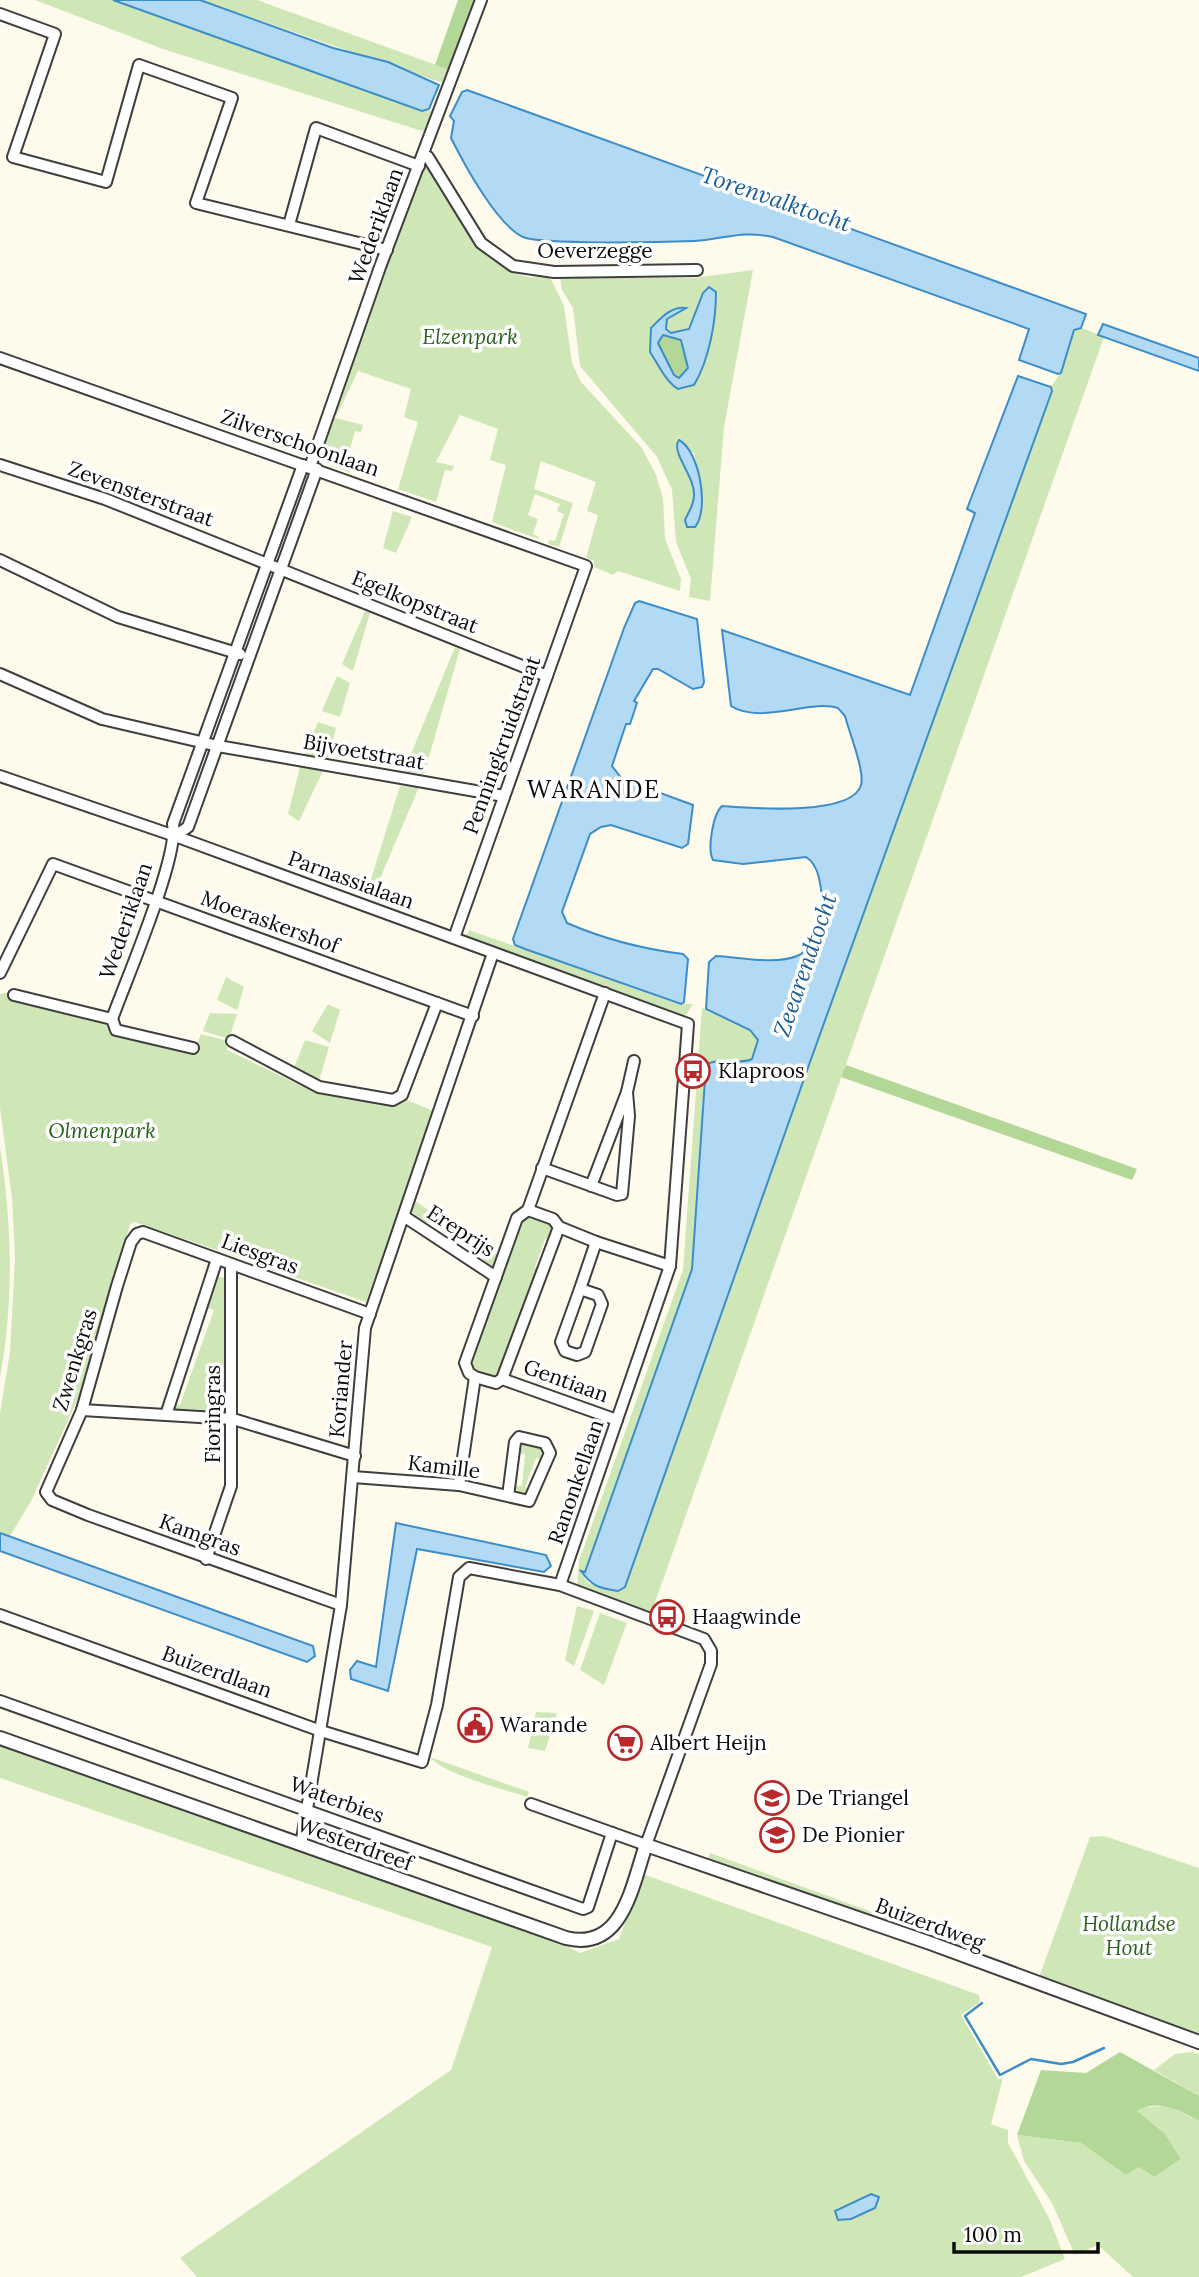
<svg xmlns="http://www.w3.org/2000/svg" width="1199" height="2277" font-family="Lora,serif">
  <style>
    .green { fill: #cfe7b7; fill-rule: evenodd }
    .forest { fill: #b2d797 }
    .water { fill: #b3daf4; stroke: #3c8dc8; stroke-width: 2; fill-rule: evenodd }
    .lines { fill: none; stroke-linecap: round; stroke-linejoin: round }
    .stream { stroke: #3c8dc8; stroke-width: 2.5 }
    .minor-casing { stroke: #3f3f3f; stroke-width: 14 }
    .tertiary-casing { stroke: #3f3f3f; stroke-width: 16 }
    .minor { stroke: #fff; stroke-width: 10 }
    .tertiary { stroke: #fff; stroke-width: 12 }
    .labels { text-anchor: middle; stroke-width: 7; stroke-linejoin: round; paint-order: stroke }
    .street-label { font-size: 21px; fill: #0c0c0c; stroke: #fff }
    .park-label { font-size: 21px; font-style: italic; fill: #2b611f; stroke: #fff }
    .poi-label { font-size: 21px; fill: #0c0c0c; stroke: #fff; text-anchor: start }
    .water-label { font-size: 23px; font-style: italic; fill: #1a5e99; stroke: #fff }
    .quarter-label { font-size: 24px; letter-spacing: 2px; fill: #0c0c0c; stroke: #fff }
  </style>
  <rect width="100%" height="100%" fill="#fefbec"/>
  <!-- green -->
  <g class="green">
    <path d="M 35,0 L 113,0 L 421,110 L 434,111 L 425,132 L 163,49 Z"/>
    <path d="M 200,0 L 257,0 L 450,70 L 446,83 L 437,81 Z"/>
    <path d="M 429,167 C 452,205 493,292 549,275 L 564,306 L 572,363 L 581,382 L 642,448 L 656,475 L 663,498 L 665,539 L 681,579 L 680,591 L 618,571 L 613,575 L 594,567 L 594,561 L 586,558 L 598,515 L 587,511 L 596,482 L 541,461 L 534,489 L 573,503 L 559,547 L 548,544 L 549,540 L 555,541 L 564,514 L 557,511 L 560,504 L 535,494 L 528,515 L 538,519 L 533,534 L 539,537 L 538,539 L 492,522 L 506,465 L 490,460 L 498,429 L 460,415 L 436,462 L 454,466 L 452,471 L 445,470 L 436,502 L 398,489 L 418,422 L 404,417 L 411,389 L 358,371 L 337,415 L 333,412 L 424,168 Z"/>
    <path d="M 753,270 L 724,427 L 710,601 L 689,597 L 691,579 L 676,542 L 672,490 L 657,457 L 580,366 L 573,308 L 562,290 L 560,277 L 694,278 ZM 716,303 L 707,357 L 667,379 L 651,328 L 674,309 L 685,308 L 667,319 L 665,325 L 671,333 L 682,333 ZM 676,448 L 694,453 C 698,473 709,509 695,527 L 687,515 C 705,486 684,473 676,448 Z"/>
    <path d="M 1080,327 L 1104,337 L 653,1608 L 651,1613 L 586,1590 L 577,1586 L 579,1561 L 683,1270 L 702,1008 L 750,1030 L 758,1039 L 752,1059 C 737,1066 719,1056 706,1065 L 692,1269 L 585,1572 L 581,1572 L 588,1583 L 618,1591 L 625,1587 L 810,1062 L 1052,391 L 1051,387 L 1061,372 L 1074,330 Z"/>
    <path d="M 332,417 L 363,425 L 361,432 L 355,431 L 346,464 L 352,466 L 350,473 L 318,459 Z"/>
    <path d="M 393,511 L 412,517 L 396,553 L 383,548 Z"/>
    <path d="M 365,611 L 370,613 L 353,671 L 342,664 Z"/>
    <path d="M 455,647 L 460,649 L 424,774 L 404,771 Z"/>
    <path d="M 337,676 L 350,683 L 340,717 L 322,711 Z"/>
    <path d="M 318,722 L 336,728 L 328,759 L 304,755 Z"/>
    <path d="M 300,767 L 323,771 L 299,821 L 288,814 Z"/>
    <path d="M 400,786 L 419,787 L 373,895 L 367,892 Z"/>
    <path d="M 469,930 L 675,1003 L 693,1004 L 685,1016 L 466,938 Z"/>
    <path d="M 226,977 L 244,987 L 237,1010 L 217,1000 Z"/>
    <path d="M 10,992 L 105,1022 L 109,1033 L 193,1053 L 201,1034 L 228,1041 L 227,1050 L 316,1093 L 393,1104 L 400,1104 L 404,1099 L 434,1111 L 366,1302 L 156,1229 L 134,1222 L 130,1225 L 80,1394 L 32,1499 L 6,1543 L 0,1541 L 0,1413 L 10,1352 L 15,1258 L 12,1198 L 0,1108 L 0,994 Z"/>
    <path d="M 328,1004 L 340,1010 L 330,1043 L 312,1031 Z"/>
    <path d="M 210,1013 L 237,1014 L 229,1039 L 203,1031 Z"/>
    <path d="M 305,1040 L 329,1047 L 319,1081 L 294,1068 Z"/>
    <path d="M 0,1148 C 12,1222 14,1303 0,1377 Z"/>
    <path d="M 415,1201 L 498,1256 L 494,1266 L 482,1263 L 485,1257 L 430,1219 L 425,1225 L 411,1211 Z"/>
    <path d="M 527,1215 L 549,1223 L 552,1228 L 549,1239 L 545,1239 L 535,1267 L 538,1269 L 504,1355 L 507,1356 L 500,1374 L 494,1378 L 475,1373 L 469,1367 L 520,1219 Z"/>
    <path d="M 218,1277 L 227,1278 L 224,1355 L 228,1356 L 228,1409 L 222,1409 L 220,1413 L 176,1411 L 172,1403 L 180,1405 L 214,1310 L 207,1308 Z"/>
    <path d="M 520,1442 L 541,1445 L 545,1453 L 543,1460 L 536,1458 L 525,1487 L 532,1490 L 528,1497 L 515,1494 L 515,1486 L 522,1486 L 525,1454 L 518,1453 Z"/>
    <path d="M 577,1606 L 594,1611 L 574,1666 L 565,1660 Z"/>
    <path d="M 600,1613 L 627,1623 L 604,1685 L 580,1670 Z"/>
    <path d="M 536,1712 L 557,1713 L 545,1751 L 528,1748 Z"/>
    <path d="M 0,1744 L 557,1941 L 580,1953 L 619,1939 L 643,1874 L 979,1995 L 980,2002 L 961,2015 L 998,2079 L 1003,2078 L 991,2124 L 1008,2130 L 1008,2143 L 1049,2218 L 1065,2259 L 1021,2277 L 197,2277 L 180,2258 L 451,2070 L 492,1947 L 0,1778 Z"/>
    <path d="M 430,1757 L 529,1792 L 527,1797 C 504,1789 444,1775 430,1757 Z"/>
    <path d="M 1104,1836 L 1199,1868 L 1199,2038 L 1038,1980 L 1090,1837 Z"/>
    <path d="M 710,1853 L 977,1950 L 974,1959 L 707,1862 Z"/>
    <path d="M 1192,2052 L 1199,2054 L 1199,2096 L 1154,2070 L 1175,2054 Z"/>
    <path d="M 1168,2106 L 1199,2121 L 1199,2277 L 1133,2277 L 1098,2245 L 1075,2255 L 1052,2203 L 1024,2161 L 1017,2135 L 1081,2143 L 1126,2175 L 1139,2167 L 1154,2177 L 1181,2159 L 1165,2134 L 1137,2111 L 1144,2107 Z"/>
  </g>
  <!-- forest -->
  <g class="forest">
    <path d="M 458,0 L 476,0 L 450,70 L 435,65 Z"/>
    <path d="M 663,335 L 681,340 L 688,368 L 679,379 L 674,375 L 658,343 Z"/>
    <path d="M 846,1065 L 1137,1169 L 1132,1180 L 841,1077 Z"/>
    <path d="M 1120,2052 L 1199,2096 L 1199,2121 C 1180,2111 1158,2098 1137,2111 L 1165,2134 L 1181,2159 L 1154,2177 L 1139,2167 L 1126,2175 L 1081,2143 L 1017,2135 L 1041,2070 L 1086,2073 Z"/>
  </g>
  <!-- water -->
  <g class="water">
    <path d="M 113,0 L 200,0 L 333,48 L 388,62 L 439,85 L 429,109 L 422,111 Z"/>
    <path d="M 467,90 L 1086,314 L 1081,328 L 1074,330 L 1061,373 L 1058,374 L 1019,360 L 1029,329 L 773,237 C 740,230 727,239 694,241 C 668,242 541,245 523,237 C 497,225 464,164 451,138 L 454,121 L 450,116 L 462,92 Z"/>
    <path d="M 709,287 L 716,292 C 716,322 709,360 694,385 L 678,389 C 666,382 658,364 650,352 L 651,328 C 661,318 671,306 686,308 L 667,319 L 666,329 L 671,333 L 689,329 L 703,293 ZM 663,335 L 681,340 L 688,368 L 679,378 L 674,375 L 658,343 Z"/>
    <path d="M 1103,324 L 1199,358 L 1199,371 L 1098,335 Z"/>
    <path d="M 1018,376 L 1051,387 L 1052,391 L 810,1062 L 625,1587 L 618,1591 C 598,1588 592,1586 581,1571 L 585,1572 L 692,1269 L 706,1065 C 719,1056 737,1066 752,1059 L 758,1040 L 750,1030 L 706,1009 L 709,962 L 716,956 C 740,957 775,965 797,956 C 824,946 831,872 806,857 L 743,864 L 713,860 C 707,849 713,814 722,806 C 749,808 852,817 861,785 C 865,771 849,732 845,716 L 838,708 C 811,699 760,725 731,706 L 722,630 L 910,695 L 975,513 L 967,509 Z"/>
    <path d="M 679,440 C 699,450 710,509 695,527 L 687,527 L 685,520 C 689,511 694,505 694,495 C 695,476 670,452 679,440 Z"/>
    <path d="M 639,601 L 697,619 L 704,682 L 702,687 L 693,689 L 658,669 L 653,669 L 634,701 L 637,703 L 630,724 L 626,724 L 612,766 L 622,779 L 693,805 L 688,844 L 682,848 L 611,825 L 601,827 L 590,834 L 562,912 L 567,923 C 604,939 642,949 683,954 L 688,959 L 684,1002 L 681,1004 L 525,949 L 515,945 L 513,939 L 624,628 L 635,603 Z"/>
    <path d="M 396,1523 L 546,1555 L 551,1566 L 544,1572 L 417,1549 L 388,1691 L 351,1679 L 350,1670 L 357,1661 L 376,1667 Z"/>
    <path d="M 0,1533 L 313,1646 L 315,1656 L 307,1662 L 0,1551 Z"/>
    <path d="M 871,2194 L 879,2197 L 875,2208 L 851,2219 L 838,2220 L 835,2211 Z"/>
  </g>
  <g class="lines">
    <!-- stream -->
    <path class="stream" d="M 982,2003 L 965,2016 L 1000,2075 L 1031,2059 L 1061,2064 L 1073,2062 L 1104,2048"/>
    <!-- minor casing -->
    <g class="minor-casing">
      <g id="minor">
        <path d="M 0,14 L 55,34 L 13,157 L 106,182 L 139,65 L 232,98 L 196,203 L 387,250"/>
        <path d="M 423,156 L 428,157 L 481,243 L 513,266 L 554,272 L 697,270"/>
        <path d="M 289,225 L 316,128 L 419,166"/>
        <path d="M 0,358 L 586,566 L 454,938"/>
        <path d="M 0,465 L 105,499 L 547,676"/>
        <path d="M 310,467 L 380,267 L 481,0"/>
        <path d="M 0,560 L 118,617 L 240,654"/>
        <path d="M 0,674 L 102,719 L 218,746 L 504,796"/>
        <path d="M 0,776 L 175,836 L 688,1024 L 670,1266 L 560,1585"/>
        <path d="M 175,836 L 188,827 L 317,469"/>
        <path d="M 0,973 L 53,864 L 473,1016"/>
        <path d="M 14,995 L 112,1019 L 116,1030 L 193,1048"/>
        <path d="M 112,1019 C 126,980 179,857 173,824 L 303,465"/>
        <path d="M 232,1041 L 319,1087 L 393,1100 L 402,1095 L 437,1003"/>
        <path d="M 627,1092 L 634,1061"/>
        <path d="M 542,1168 L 617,1195 L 622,1194 L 629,1116 L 627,1092 L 591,1186"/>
        <path d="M 528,1210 L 553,1219 L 559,1227 L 596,1242 L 670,1266"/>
        <path d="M 405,1217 L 496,1277"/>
        <path d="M 580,1289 L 561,1342 L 565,1351 L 577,1355 L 585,1352 L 602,1304 L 598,1295 L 580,1289 L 596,1242"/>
        <path d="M 475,1377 L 496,1383 L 502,1379 L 559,1227"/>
        <path d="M 502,1379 L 617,1420"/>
        <path d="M 82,1410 L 233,1419 L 355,1456"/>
        <path d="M 166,1415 L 217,1259"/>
        <path d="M 353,1477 L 459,1485 L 529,1501 L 550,1453 L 545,1443 L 519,1437 L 515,1442 L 508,1496"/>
        <path d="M 459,1485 L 475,1377 L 469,1373 L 465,1363 L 517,1218 L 528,1210 L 605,993"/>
        <path d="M 206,1559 L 231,1486 L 231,1264"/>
        <path d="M 341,1605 L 88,1515 L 52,1500 L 46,1492 L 82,1410 L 117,1286 L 131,1242 L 137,1234 L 143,1232 L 370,1314"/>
        <path d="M 0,1615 L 321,1731 L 422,1762 L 437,1705 L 459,1577 L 469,1568 L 560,1585 L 704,1639 L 711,1651 L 711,1664 L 646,1845 L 531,1804"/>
        <path d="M 0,1701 L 583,1909 L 588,1907 L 612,1833"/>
        <path d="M 301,1845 L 341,1605 L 365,1328 L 493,953"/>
      </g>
    </g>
    <!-- tertiary casing -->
    <g class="tertiary-casing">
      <path id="tertiary" d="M 0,1738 L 566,1938 C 623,1952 632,1885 646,1845 L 930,1943 L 1199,2042"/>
    </g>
    <!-- minor -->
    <use href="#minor" class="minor"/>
    <!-- tertiary -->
    <use href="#tertiary" class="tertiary"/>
  </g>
  <!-- icons -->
  <defs>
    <g id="bus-ring" transform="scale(1.75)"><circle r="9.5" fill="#fff" stroke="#b7292c" stroke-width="1.5"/><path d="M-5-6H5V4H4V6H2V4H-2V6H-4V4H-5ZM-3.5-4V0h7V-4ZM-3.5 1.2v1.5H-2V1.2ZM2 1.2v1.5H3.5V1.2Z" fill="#b7292c"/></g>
    <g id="civic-ring" transform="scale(1.75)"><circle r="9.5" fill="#fff" stroke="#b7292c" stroke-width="1.5"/><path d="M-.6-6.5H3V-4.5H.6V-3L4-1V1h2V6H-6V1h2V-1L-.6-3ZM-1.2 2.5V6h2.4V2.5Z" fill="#b7292c"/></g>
    <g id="supermarket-ring" transform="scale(1.75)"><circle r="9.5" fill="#fff" stroke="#b7292c" stroke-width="1.5"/><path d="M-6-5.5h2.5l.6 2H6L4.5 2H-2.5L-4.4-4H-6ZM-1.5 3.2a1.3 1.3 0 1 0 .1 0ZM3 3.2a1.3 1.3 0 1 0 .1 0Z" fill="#b7292c"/></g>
    <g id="school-ring" transform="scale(1.75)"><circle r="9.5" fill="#fff" stroke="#b7292c" stroke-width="1.5"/><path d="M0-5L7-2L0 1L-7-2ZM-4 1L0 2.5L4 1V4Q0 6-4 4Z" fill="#b7292c"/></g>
  </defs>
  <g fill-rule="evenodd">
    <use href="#bus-ring" x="693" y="1071"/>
    <use href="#bus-ring" x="667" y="1617"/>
    <use href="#civic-ring" x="475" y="1725"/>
    <use href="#supermarket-ring" x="625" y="1743"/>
    <use href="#school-ring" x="772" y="1798"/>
    <use href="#school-ring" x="777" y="1835"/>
  </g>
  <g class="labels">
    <!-- street labels -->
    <g class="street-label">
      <text transform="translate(376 226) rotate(-70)" y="7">Wederiklaan</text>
      <text x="595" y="258">Oeverzegge</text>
      <text transform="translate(300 443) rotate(19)" y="7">Zilverschoonlaan</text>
      <text transform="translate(141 494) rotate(20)" y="7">Zevensterstraat</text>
      <text transform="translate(415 602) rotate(22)" y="7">Egelkopstraat</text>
      <text transform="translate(502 745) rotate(-70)" y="7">Penningkruidstraat</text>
      <text transform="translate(364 752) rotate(10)" y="7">Bijvoetstraat</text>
      <text transform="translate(351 880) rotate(20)" y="7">Parnassialaan</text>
      <text transform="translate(126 921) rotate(-71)" y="7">Wederiklaan</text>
      <text transform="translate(270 922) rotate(20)" y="7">Moeraskershof</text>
      <text transform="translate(461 1231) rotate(33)" y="7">Ereprijs</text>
      <text transform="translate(260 1254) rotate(20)" y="7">Liesgras</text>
      <text transform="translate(75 1360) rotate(-73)" y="7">Zwenkgras</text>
      <text transform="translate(566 1381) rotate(20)" y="7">Gentiaan</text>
      <text transform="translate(341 1389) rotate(-85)" y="7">Koriander</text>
      <text transform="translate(213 1414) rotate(-90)" y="7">Fioringras</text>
      <text transform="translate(444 1467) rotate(7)" y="7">Kamille</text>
      <text transform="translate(576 1482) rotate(-71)" y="7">Ranonkellaan</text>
      <text transform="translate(200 1535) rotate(20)" y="7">Kamgras</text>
      <text transform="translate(217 1672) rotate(20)" y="7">Buizerdlaan</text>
      <text transform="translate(337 1800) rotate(20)" y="7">Waterbies</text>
      <text transform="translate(355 1844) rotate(20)" y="7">Westerdreef</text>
      <text transform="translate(930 1924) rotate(20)" y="7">Buizerdweg</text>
    </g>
    <!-- park labels -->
    <g class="park-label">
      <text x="470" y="344">Elzenpark</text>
      <text x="102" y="1138">Olmenpark</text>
      <text x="1129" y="1931">Hollandse<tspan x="1129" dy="24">Hout</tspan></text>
    </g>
    <!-- poi labels -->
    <g class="poi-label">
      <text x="718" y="1078">Klaproos</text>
      <text x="692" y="1624">Haagwinde</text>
      <text x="500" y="1732">Warande</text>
      <text x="650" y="1750">Albert Heijn</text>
      <text x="796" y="1805">De Triangel</text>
      <text x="802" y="1842">De Pionier</text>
    </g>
    <!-- water labels -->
    <g class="water-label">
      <text transform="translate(776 199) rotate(19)" y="8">Torenvalktocht</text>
      <text transform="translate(805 965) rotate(-71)" y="8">Zeearendtocht</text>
    </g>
    <!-- quarter labels -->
    <g class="quarter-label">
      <text x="594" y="798">WARANDE</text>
    </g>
  </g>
  <!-- scale -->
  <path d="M954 2242v10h144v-10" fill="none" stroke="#0c0c0c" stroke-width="3.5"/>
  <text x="964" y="2242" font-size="21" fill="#0c0c0c" stroke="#ffffff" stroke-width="5" paint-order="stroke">100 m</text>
</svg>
